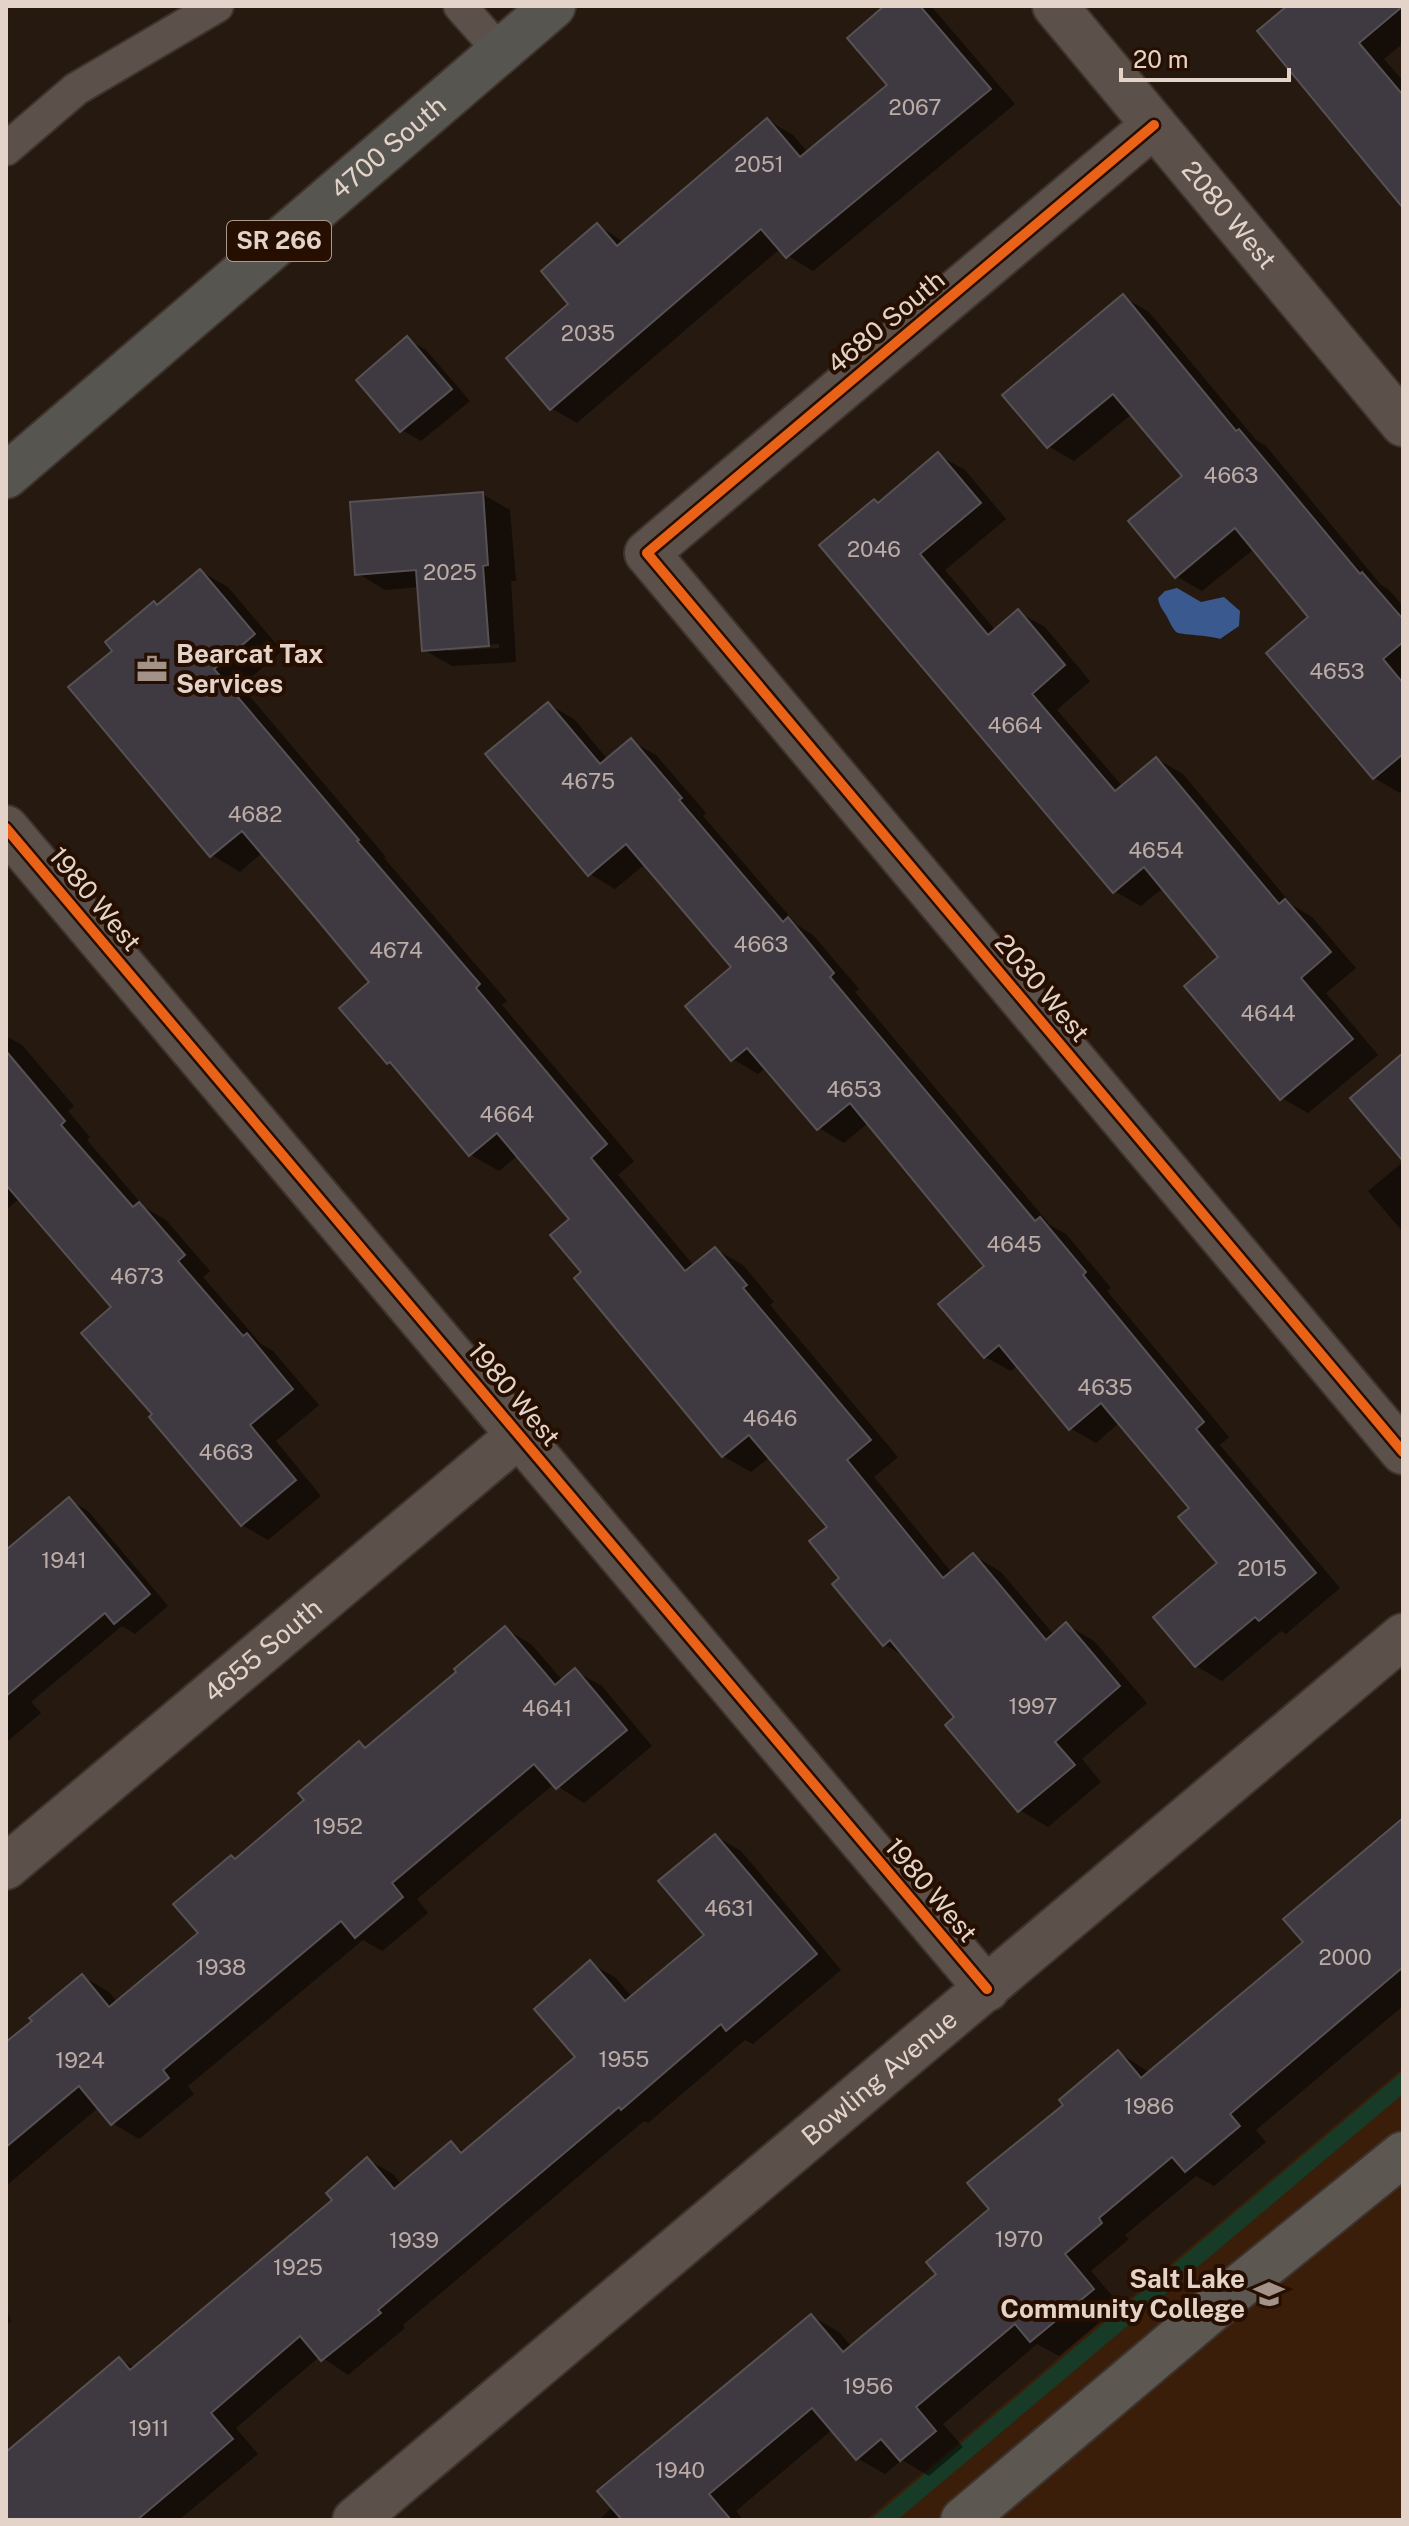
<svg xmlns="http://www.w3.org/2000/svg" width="1409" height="2526" font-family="'Public Sans',sans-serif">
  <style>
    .built { fill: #3a1e09 }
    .green { fill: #173b26 }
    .water { fill: #3a5a8f }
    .shadow { fill: #0007; fill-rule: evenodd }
    .building { fill: #3f3942; stroke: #565153; stroke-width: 2 }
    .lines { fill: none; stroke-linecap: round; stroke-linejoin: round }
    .lane-casing { stroke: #3e332d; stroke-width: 36 }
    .street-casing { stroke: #3e332d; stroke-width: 48 }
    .secondary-casing { stroke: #3e332d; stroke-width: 48 }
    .primary-casing { stroke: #3e332d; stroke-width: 48 }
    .lane { stroke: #5b504a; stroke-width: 32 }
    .street { stroke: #5b504a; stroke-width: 44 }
    .secondary { stroke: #5c5751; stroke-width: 44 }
    .primary { stroke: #575550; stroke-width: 44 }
    .cycleway-casing { stroke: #260e00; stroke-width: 15 }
    .cycleway { stroke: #ea6118; stroke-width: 10 }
    .labels { text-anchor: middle; stroke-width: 8; stroke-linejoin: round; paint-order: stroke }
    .number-label { font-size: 22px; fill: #bbaca6 }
    .shield { fill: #260e00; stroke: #ab988c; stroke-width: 2 }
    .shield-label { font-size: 24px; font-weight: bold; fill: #e4d3c8 }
    .street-label { font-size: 26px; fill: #e4d3c8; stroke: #260e00 }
    .poi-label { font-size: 26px; font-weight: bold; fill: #e4d3c8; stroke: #260e00; text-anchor: start }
  </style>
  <rect width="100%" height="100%" fill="#261910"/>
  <!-- built -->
  <path class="built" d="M 1403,2068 L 1403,2520 L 866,2520 Z"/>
  <!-- green -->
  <path class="green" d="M 1403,2071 L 1403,2094 L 897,2520 L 870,2520 Z"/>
  <!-- water -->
  <path class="water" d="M 1177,588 L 1201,602 L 1224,597 L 1240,611 L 1239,626 L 1220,639 C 1210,635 1180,635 1176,632 C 1172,628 1169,620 1166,615 C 1162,609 1159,605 1158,598 L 1165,591 Z"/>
  <!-- shadow -->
  <g class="shadow">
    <path d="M 887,6 L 931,6 L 1015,104 L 813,271 L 788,256 L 781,248 L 577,423 L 551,408 L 571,305 L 597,225 L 624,242 L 767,120 L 793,135 L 808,153 L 890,85 Z"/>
    <path d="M 1290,6 L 1403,6 L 1403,43 L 1384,59 L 1403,81 L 1403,204 Z"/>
    <path d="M 1123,297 L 1149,312 L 1256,440 L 1266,446 L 1381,585 L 1388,589 L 1403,606 L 1403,791 L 1400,793 L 1374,778 L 1269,653 L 1311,618 L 1254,549 L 1202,591 L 1176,576 L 1185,476 L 1132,414 L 1074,461 L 1048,446 Z"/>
    <path d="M 407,339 L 426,350 L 470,401 L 421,441 L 402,430 Z"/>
    <path d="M 938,455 L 965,470 L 1006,519 L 945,570 L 996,631 L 1018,612 L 1045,627 L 1090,681 L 1057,710 L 1123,787 L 1157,759 L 1183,774 L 1292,905 L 1312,917 L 1356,968 L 1326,993 L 1378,1055 L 1308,1113 L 1282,1098 L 1220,957 L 1163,888 L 1141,906 L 1114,891 L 879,504 Z"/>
    <path d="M 482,494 L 510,510 L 516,581 L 511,581 L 516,662 L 452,666 L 424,650 L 419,587 L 385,590 L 357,573 ZM 499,644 L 499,648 L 448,651 L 448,647 Z"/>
    <path d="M 200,571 L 228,587 L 282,651 L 241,686 L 386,857 L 384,858 L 507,1001 L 502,1005 L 634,1161 L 618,1175 L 694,1266 L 715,1249 L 743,1265 L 774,1302 L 770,1305 L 898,1457 L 874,1477 L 952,1573 L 973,1555 L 1001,1572 L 1054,1635 L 1066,1624 L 1094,1641 L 1147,1703 L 1082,1759 L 1101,1782 L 1048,1827 L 1020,1810 L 957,1717 L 907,1658 L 884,1644 L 841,1578 L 830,1527 L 770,1457 L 751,1472 L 723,1456 L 584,1272 L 572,1219 L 518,1155 L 499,1171 L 471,1155 L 398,1068 L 389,1063 L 372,982 L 263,852 L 240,872 L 212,855 L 115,651 L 158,606 Z"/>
    <path d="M 548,704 L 574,719 L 608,760 L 631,741 L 656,755 L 706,813 L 703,816 L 797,925 L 813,935 L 859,989 L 855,992 L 1050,1225 L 1066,1234 L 1111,1288 L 1107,1291 L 1229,1437 L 1220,1445 L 1340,1588 L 1286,1634 L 1281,1631 L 1222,1681 L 1196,1666 L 1220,1564 L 1192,1508 L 1120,1422 L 1096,1443 L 1070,1428 L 1018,1365 L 1011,1371 L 985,1357 L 986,1266 L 868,1123 L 844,1143 L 819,1128 L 766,1067 L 758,1074 L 733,1059 L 734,968 L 645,864 L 615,889 L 590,874 Z"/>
    <path d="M 6,1036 L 22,1045 L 74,1106 L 68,1111 L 90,1137 L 87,1140 L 144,1207 L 166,1220 L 210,1271 L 203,1277 L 261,1344 L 273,1351 L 319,1405 L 276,1441 L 321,1496 L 268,1540 L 242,1525 L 114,1308 L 20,1198 L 6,1210 Z"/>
    <path d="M 1403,1162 L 1403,1232 L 1368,1191 Z"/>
    <path d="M 69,1500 L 88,1511 L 168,1606 L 135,1634 L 122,1626 L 31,1702 L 41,1713 L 8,1741 L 6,1552 Z"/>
    <path d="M 505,1629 L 531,1644 L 563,1681 L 575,1671 L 602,1686 L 652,1746 L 584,1803 L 554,1784 L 417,1899 L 428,1913 L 382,1951 L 363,1940 L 188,2086 L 194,2094 L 139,2139 L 112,2123 L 99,2107 L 6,2186 L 6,2045 L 82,1976 L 109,1992 L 118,2003 L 200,1933 L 237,1860 L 307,1801 L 360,1743 L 368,1748 L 459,1672 Z"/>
    <path d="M 1403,1816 L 1403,2006 L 1256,2130 L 1266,2142 L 1214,2186 L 1196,2176 L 1125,2235 L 1129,2239 L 1091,2271 L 1120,2305 L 1059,2356 L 1037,2344 L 943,2424 L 963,2447 L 929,2476 L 902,2460 L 885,2474 L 857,2458 L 833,2429 L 736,2511 L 743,2520 L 599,2520 L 811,2316 L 839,2332 L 852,2347 L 938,2274 L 992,2210 L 1065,2105 L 1118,2052 L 1150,2073 L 1306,1942 L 1375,1844 L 1373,1842 Z"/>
    <path d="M 715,1836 L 741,1851 L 841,1970 L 753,2044 L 745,2040 L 648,2123 L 644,2121 L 403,2325 L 405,2328 L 348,2375 L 320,2356 L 236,2428 L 258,2454 L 179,2520 L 6,2520 L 6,2453 L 119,2359 L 135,2368 L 335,2200 L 368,2160 L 393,2174 L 402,2185 L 452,2144 L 465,2152 L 578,2057 L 590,1963 L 616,1978 L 632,1997 L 707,1935 Z"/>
    <path d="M 6,2307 L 11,2322 L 6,2324 Z"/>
  </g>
  <!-- building -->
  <g class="building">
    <path d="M 884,6 L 920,6 L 991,89 L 786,258 L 761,229 L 550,410 L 506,358 L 568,304 L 541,271 L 597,223 L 617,246 L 767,118 L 800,157 L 887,85 L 847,38 Z"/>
    <path d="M 1287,6 L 1403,6 L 1359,43 L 1403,95 L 1403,208 L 1257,31 Z"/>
    <path d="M 1123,294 L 1236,431 L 1239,429 L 1360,574 L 1362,572 L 1403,619 L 1403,642 L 1383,659 L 1403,683 L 1403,754 L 1373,779 L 1266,653 L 1308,617 L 1235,528 L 1175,578 L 1128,521 L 1182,476 L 1113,394 L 1047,448 L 1002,395 Z"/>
    <path d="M 407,336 L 452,389 L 400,432 L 356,380 Z"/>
    <path d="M 938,452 L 981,503 L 920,554 L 988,635 L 1018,609 L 1065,665 L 1032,694 L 1115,791 L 1156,757 L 1279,904 L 1285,899 L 1331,952 L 1301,978 L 1353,1039 L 1280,1100 L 1184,986 L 1218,957 L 1144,867 L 1113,893 L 819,545 L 874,499 L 878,503 Z"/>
    <path d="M 483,492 L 488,565 L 483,566 L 489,646 L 422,651 L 416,570 L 355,575 L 350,502 Z"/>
    <path d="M 200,569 L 255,634 L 214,669 L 359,840 L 357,841 L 480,984 L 476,988 L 607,1144 L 591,1158 L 685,1271 L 715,1247 L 747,1285 L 743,1288 L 871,1440 L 847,1460 L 943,1578 L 973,1553 L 1046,1640 L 1066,1622 L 1120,1686 L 1055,1742 L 1075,1765 L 1018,1812 L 945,1725 L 954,1717 L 890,1640 L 883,1646 L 832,1584 L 839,1578 L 809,1541 L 827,1527 L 749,1435 L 722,1457 L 574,1278 L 581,1272 L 550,1235 L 569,1219 L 497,1133 L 469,1156 L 390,1062 L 387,1064 L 339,1008 L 369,982 L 315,917 L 242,831 L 210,857 L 68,687 L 112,651 L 105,642 L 154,601 L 157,605 Z"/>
    <path d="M 548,702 L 600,764 L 631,738 L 682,798 L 679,800 L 783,922 L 788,917 L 834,973 L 830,977 L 1035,1221 L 1040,1217 L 1086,1272 L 1083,1275 L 1204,1422 L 1196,1429 L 1316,1573 L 1259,1621 L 1255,1617 L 1195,1667 L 1153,1617 L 1217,1563 L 1178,1517 L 1189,1508 L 1101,1403 L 1069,1430 L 999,1345 L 984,1358 L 938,1304 L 984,1266 L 850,1103 L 817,1130 L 747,1048 L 731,1061 L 685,1006 L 731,967 L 626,844 L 588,876 L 485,754 Z"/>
    <path d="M 6,1051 L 65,1121 L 61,1125 L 133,1207 L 139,1202 L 185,1255 L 178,1261 L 243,1336 L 247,1333 L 293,1389 L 250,1425 L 296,1480 L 241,1526 L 149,1417 L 152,1414 L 81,1333 L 111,1307 L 6,1185 Z"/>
    <path d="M 1403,1053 L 1403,1161 L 1350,1098 Z"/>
    <path d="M 69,1497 L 150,1594 L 114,1624 L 105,1613 L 6,1696 L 6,1550 Z"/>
    <path d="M 505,1626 L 555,1685 L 575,1668 L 627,1730 L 556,1789 L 534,1764 L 392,1883 L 403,1897 L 355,1938 L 341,1921 L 163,2070 L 169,2078 L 111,2125 L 79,2086 L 6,2147 L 6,2042 L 32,2021 L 29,2018 L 82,1974 L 109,2007 L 198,1933 L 173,1904 L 231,1855 L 235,1859 L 304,1800 L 298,1793 L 359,1741 L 365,1748 L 456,1672 L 454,1669 Z"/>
    <path d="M 1403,1818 L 1403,1967 L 1230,2114 L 1240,2126 L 1185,2172 L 1172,2157 L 1099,2218 L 1102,2223 L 1065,2254 L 1094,2289 L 1030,2342 L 1015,2324 L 916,2407 L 936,2431 L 900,2461 L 881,2439 L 856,2460 L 812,2408 L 709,2494 L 731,2520 L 622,2520 L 597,2491 L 811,2314 L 843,2352 L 936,2274 L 926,2262 L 989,2209 L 967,2183 L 1063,2105 L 1059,2100 L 1118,2050 L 1141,2078 L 1303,1942 L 1283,1919 Z"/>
    <path d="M 715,1834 L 817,1954 L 726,2031 L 721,2024 L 621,2110 L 619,2107 L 378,2310 L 381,2313 L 321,2361 L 300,2336 L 211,2413 L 233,2439 L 137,2520 L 6,2520 L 6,2452 L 119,2357 L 130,2370 L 332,2200 L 326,2193 L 367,2157 L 394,2189 L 451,2141 L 461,2153 L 575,2057 L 534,2009 L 590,1960 L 625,2001 L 704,1935 L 658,1881 Z"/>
  </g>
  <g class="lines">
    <!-- lane casing -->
    <g class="lane-casing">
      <g id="lane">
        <path d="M 460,6 L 500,51"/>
        <path d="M 6,149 L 76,89 L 217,6"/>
      </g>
    </g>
    <!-- street casing -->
    <g class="street-casing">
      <g id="street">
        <path id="s1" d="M 1055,6 L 1403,424"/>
        <path d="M 1154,125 L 647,553 L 1403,1452"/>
        <path d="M 6,828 L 987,1989"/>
        <path id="s2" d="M 6,1867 L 519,1435"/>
        <path id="s3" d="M 355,2520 L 1403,1636"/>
      </g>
    </g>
    <!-- secondary casing -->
    <g class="secondary-casing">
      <path id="secondary" d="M 963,2520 L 1234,2291 L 1403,2154"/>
    </g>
    <!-- primary casing -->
    <g class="primary-casing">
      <g id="primary">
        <path id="s4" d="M 6,476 L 553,6"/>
      </g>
    </g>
    <!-- lane -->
    <use href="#lane" class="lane"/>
    <!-- street -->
    <use href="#street" class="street"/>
    <!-- secondary -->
    <use href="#secondary" class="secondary"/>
    <!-- primary -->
    <use href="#primary" class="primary"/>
    <!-- cycleway casing -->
    <g class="cycleway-casing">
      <g id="cycleway">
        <path d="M 1154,125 L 647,553 L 1403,1452"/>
        <path d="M 6,828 L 987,1989"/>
      </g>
    </g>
    <!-- cycleway -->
    <use href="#cycleway" class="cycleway"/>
  </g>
  <!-- icons -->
  <defs>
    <g id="office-bare" transform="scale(2.4)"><path d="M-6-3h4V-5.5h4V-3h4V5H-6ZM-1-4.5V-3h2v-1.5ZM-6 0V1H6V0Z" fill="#a29288" stroke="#260e00" stroke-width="2.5" paint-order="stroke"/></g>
    <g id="university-bare" transform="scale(2.4)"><path d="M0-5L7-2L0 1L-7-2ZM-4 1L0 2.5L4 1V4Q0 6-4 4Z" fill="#a29288" stroke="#260e00" stroke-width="2.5" paint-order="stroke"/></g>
  </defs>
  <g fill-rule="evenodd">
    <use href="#office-bare" x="152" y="669"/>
    <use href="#university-bare" x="1269" y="2294"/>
  </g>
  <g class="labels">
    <!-- number labels -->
    <g class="number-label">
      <text x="915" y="115">2067</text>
      <text x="759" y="172">2051</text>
      <text x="588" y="341">2035</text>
      <text x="1231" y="483">4663</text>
      <text x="874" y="557">2046</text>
      <text x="450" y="580">2025</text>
      <text x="1337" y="679">4653</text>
      <text x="1015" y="733">4664</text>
      <text x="588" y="789">4675</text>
      <text x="255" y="822">4682</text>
      <text x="1156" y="858">4654</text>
      <text x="761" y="952">4663</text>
      <text x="396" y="958">4674</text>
      <text x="1268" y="1021">4644</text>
      <text x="854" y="1097">4653</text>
      <text x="507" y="1122">4664</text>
      <text x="1014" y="1252">4645</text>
      <text x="137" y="1284">4673</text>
      <text x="1105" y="1395">4635</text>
      <text x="770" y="1426">4646</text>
      <text x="226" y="1460">4663</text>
      <text x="64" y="1568">1941</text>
      <text x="1262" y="1576">2015</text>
      <text x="1033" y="1714">1997</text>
      <text x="547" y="1716">4641</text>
      <text x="338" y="1834">1952</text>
      <text x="729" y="1916">4631</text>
      <text x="1345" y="1965">2000</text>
      <text x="221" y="1975">1938</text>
      <text x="624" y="2067">1955</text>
      <text x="80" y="2068">1924</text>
      <text x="1149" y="2114">1986</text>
      <text x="1019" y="2247">1970</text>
      <text x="414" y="2248">1939</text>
      <text x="298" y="2275">1925</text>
      <text x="868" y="2394">1956</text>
      <text x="149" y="2436">1911</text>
      <text x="680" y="2478">1940</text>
    </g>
    <!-- shield labels -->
    <rect class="shield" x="227" y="221" width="104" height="40" rx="6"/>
    <g class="shield-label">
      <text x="279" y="249">SR 266</text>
    </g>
    <!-- street labels -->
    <g class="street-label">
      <text dy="9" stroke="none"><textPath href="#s4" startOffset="504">4700 South</textPath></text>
      <text dy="9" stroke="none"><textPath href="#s1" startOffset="272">2080 West</textPath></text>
      <text transform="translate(886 322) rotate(-40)" y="9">4680 South</text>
      <text transform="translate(95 899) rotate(50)" y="9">1980 West</text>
      <text transform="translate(1042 988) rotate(50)" y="9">2030 West</text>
      <text transform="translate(514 1394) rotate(50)" y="9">1980 West</text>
      <text dy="9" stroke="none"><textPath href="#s2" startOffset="336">4655 South</textPath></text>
      <text transform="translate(931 1890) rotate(50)" y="9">1980 West</text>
      <text dy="9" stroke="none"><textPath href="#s3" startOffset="686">Bowling Avenue</textPath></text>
    </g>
    <!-- poi labels -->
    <g class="poi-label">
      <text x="176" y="663">Bearcat Tax<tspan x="176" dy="30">Services</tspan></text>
      <text x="1245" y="2288" text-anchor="end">Salt Lake<tspan x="1245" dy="30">Community College</tspan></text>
    </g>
  </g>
  <!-- border -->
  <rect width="1409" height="2526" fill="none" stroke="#e4d3c8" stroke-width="16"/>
  <!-- scale -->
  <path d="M1121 68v12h168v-12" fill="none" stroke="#e4d3c8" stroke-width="4"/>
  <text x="1133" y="68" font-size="24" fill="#e4d3c8" stroke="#260e00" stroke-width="6" paint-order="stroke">20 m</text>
</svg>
